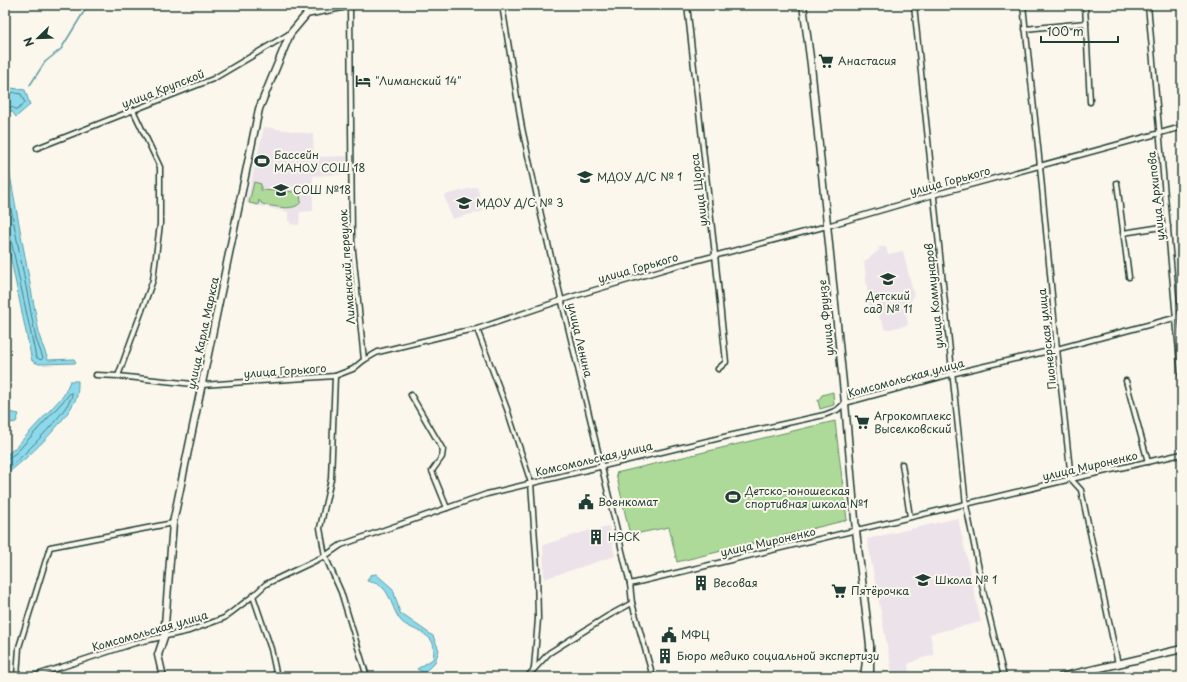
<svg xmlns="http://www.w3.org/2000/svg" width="1187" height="682" font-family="'Playpen Sans',sans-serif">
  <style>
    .built { fill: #ece3ea }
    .green { fill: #adda99; stroke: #668c66 }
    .water { fill: #8cd9eb; stroke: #609ba2 }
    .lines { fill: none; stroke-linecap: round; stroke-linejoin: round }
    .shore { stroke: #4b7b7d; stroke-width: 1 }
    .stream { stroke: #609ba2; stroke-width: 1.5 }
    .street-casing { stroke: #1f3d34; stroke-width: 7 }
    .secondary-casing { stroke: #1f3d34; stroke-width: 9 }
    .street { stroke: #fbf7ec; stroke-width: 4 }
    .secondary { stroke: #fbf7ec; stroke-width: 6 }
    .labels { text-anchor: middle; stroke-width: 4; stroke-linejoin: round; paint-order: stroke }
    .poi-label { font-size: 11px; fill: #1f3d34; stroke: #fbf7ec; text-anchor: start }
    .street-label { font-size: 11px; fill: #1f3d34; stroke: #fbf7ec }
  </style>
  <rect width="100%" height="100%" fill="#fbf7ec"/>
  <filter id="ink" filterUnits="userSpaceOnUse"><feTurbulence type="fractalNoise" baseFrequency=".025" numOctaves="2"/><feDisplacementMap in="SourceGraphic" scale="8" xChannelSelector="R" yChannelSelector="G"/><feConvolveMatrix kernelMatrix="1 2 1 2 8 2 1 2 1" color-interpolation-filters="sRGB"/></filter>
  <g filter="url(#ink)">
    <!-- built -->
    <g class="built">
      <path d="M 264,127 L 313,134 L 314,157 L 347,156 L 347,174 L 313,176 L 313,211 L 300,212 L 299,225 L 290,224 L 290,221 L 288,221 L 288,212 L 246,203 Z"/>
      <path d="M 477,187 L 484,211 L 452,219 L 444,195 Z"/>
      <path d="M 878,247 L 886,247 L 888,254 L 903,251 L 914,296 L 906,310 L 908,325 L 885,330 L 882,321 L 880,320 L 878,310 L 870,312 L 864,262 L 879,250 Z"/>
      <path d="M 958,518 L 981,622 L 930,634 L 934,655 L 919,659 L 908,664 L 909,673 L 893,677 L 867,539 Z"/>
      <path d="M 609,526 L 615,556 L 544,579 L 543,545 L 590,530 L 592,532 Z"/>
    </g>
    <!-- green -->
    <g class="green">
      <path d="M 254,182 L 261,184 L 261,190 L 297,192 L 300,194 L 301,202 C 294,212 275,206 265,205 L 261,203 L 259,200 L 258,205 L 249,203 Z"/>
      <path d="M 833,392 L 834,405 L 820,409 L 818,401 L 822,395 Z"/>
      <path d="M 835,421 L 847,520 L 677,562 L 669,527 L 630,535 L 616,473 Z"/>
    </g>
    <!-- water -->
    <g class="water">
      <path d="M 5,87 L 25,90 L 30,105 L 16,117 L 12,111 L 5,113 Z"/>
      <path d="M 5,157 L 7,159 L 40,338 L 48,360 L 74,359 L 76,363 L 39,364 L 32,361 L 5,231 Z"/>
      <path d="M 70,381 L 78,381 C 78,386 78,394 76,399 C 63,425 28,458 5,475 L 5,456 L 14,449 L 64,395 Z"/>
      <path d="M 9,412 L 19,414 L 16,422 L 5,424 L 5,414 Z"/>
      <path d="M 376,574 L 393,589 L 400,613 L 433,636 L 439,650 L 435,662 L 424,673 L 417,669 L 433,659 C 434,653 435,645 431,640 C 424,631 410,629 402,622 C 392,612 391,591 379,585 C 376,583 371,582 367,581 L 370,575 Z"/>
    </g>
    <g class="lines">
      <!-- shore -->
      <g class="shore">
        <path d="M 5,91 L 21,94 L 25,103 L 17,110 L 12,107 L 5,109"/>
        <path d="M 5,177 L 36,339 L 43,358 L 41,360 L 36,357 L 11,240 L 9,237 L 5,236"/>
        <path d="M 5,459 L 9,458 L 17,452 L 67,397 L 70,393 L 72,393 C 74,404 32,447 22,456 C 17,461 11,466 5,470"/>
      </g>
      <!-- stream -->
      <path class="stream" d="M 30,85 L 45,62 L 61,49 L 88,5"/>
      <!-- street casing -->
      <g class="street-casing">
        <g id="street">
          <path d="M 350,5 L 352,241 L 364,360"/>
          <path d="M 502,5 L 522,128 L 541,215 L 630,584 L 632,603 L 653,677"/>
          <path d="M 687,5 L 715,255 L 726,362 L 718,369"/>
          <path d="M 914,5 L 966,505 L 984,594 L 1004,677"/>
          <path d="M 1023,5 L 1040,166 L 1057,349 L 1071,479 L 1081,490 L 1118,664"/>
          <path d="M 1085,5 L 1090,102"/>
          <path d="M 1148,5 L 1182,386"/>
          <path d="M 306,15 L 358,5"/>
          <path d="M 1025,29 L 1086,23"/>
          <path d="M 37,148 L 213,79 L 289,34"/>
          <path d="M 1117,183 L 1129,277"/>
          <path d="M 1123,233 L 1168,226"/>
          <path d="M 477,329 L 507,409 L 531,483 L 537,569 L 538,619 L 534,668"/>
          <path d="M 96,375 L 118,376 L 202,385 L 335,376 L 353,369 L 364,360 L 378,352 L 460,332 L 477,329 L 571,297 L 672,267 L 827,226 L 933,195 L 1182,127"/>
          <path d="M 118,376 L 153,280 L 160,224 L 160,167 L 133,110"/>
          <path d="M 335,376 L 331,479 L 320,528 L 325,556 L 341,592 L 367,677"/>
          <path d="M 1126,381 L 1148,462"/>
          <path d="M 411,395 L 443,450 L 442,457 L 432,471 L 447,508"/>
          <path d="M 902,464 L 910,517"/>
          <path d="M 630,584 L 1071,479 L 1182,454"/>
          <path d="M 253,596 L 271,649 L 277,677"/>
          <path d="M 17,677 L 19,647 L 50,547 L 173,523"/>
          <path d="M 31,677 L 135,643 L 189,631 L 224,618 L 253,596 L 266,584 L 325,556 L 341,545 L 487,494 L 724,437 L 824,415 L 837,410 L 845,403 L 951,374 L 1057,349 L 1182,316"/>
          <path d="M 527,677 L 549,653 L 608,616 L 632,603"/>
        </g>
      </g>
      <!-- secondary casing -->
      <g class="secondary-casing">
        <g id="secondary">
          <path d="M 803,5 L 811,65 L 845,403 L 856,531 L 870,645 L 870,677"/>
          <path d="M 163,677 L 158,655 L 164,637 L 173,523 L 259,109 L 290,34 L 306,15 L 312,5"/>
          <path d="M 864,677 L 866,661"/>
          <path d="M 1061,677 L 1182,649"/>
        </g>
      </g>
      <!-- street -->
      <use href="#street" class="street"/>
      <!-- secondary -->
      <use href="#secondary" class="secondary"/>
    </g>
  </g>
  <!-- icons -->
  <defs>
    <g id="supermarket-bare" transform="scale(1.2)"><path d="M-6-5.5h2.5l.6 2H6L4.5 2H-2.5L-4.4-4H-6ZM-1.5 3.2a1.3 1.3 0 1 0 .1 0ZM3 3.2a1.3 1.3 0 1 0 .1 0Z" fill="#1f3d34" stroke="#fbf7ec" stroke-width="2.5" paint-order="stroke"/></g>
    <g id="hotel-bare" transform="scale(1.2)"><path d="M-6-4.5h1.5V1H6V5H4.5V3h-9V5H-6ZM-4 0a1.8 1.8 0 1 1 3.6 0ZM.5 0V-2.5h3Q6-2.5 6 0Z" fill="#1f3d34" stroke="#fbf7ec" stroke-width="2.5" paint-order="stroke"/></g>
    <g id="stadium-bare" transform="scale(1.2)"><path d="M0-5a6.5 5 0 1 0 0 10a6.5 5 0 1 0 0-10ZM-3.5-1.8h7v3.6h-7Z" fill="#1f3d34" stroke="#fbf7ec" stroke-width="2.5" paint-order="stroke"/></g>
    <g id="school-bare" transform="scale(1.2)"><path d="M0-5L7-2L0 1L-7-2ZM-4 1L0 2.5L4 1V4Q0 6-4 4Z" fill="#1f3d34" stroke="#fbf7ec" stroke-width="2.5" paint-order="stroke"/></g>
    <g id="civic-bare" transform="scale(1.2)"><path d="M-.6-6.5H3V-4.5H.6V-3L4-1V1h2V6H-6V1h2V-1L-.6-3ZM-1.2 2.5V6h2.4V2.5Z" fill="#1f3d34" stroke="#fbf7ec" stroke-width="2.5" paint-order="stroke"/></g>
    <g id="building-bare" transform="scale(1.2)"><path d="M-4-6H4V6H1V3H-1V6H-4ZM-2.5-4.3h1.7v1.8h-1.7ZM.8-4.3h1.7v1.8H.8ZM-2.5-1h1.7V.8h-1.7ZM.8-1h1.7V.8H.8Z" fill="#1f3d34" stroke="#fbf7ec" stroke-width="2.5" paint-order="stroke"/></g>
  </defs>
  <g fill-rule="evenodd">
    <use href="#supermarket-bare" x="826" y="61"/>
    <use href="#hotel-bare" x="363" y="81"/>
    <use href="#stadium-bare" x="262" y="161"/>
    <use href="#school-bare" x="585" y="177"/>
    <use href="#school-bare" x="281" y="190"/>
    <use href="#school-bare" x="464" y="203"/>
    <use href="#school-bare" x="888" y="279"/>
    <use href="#supermarket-bare" x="862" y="422"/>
    <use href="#stadium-bare" x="733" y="497"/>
    <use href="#civic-bare" x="586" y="502"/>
    <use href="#building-bare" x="596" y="537"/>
    <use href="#school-bare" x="923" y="580"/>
    <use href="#building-bare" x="701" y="583"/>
    <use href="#supermarket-bare" x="839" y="591"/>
    <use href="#civic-bare" x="669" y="635"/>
    <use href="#building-bare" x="665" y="656"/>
  </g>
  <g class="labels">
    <!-- poi labels -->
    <g class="poi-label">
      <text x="838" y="65">Анастасия</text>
      <text x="375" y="85">"Лиманский 14"</text>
      <text x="274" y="159">Бассейн<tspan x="274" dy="13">МАНОУ СОШ 18</tspan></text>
      <text x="597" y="181">МДОУ Д/С № 1</text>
      <text x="293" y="194">СОШ №18</text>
      <text x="476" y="207">МДОУ Д/С № 3</text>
      <text x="888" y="300" text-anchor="middle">Детский<tspan x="888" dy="13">сад № 11</tspan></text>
      <text x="874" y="420">Агрокомплекс<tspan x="874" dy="13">Выселковский</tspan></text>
      <text x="745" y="495">Детско-юношеская<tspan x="745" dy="13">спортивная школа №1</tspan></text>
      <text x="598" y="506">Военкомат</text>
      <text x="608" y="541">НЭСК</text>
      <text x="935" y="584">Школа № 1</text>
      <text x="713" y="587">Весовая</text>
      <text x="851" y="595">Пятёрочка</text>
      <text x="681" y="639">МФЦ</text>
      <text x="677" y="660">Бюро медико социальной экспертизи</text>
    </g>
    <!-- street labels -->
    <g class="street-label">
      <text transform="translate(163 89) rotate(-21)" y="4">улица Крупской</text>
      <text transform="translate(950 181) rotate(-15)" y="4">улица Горького</text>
      <text transform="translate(699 190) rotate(-97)" y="4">улица Щорса</text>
      <text transform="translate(1156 196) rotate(-96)" y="4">улица Архипова</text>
      <text transform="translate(347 267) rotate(-94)" y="4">Лиманский переулок</text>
      <text transform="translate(638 268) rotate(-16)" y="4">улица Горького</text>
      <text transform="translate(934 296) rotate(-96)" y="4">улица Коммунаров</text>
      <text transform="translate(826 318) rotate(-96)" y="4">улица Фрунзе</text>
      <text transform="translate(203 333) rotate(-78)" y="4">улица Карла Маркса</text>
      <text transform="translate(1047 339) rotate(-96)" y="4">Пионерская улица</text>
      <text transform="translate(580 340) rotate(77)" y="4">улица Ленина</text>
      <text transform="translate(285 371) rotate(-4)" y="4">улица Горького</text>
      <text transform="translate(906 378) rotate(-15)" y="4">Комсомольская улица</text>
      <text transform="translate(594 459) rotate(-13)" y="4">Комсомольская улица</text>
      <text transform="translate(1090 466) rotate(-13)" y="4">улица Мироненко</text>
      <text transform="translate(768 542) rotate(-13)" y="4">улица Мироненко</text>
      <text transform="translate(150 631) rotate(-16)" y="4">Комсомольская улица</text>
    </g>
  </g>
  <!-- margin -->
  <rect width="1187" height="682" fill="none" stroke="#fbf7ec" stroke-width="20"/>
  <rect x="10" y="10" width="1167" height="662" fill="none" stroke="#1f3d34" stroke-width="1.5" filter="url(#ink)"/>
  <!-- north arrow -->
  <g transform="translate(38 38) rotate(247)" stroke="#fbf7ec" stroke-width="3" paint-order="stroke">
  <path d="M0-3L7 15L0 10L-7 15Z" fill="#1f3d34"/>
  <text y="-6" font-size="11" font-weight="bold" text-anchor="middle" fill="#1f3d34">N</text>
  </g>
  <!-- scale -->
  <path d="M1041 36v6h77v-6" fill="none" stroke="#1f3d34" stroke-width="2"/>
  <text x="1047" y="36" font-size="12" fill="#1f3d34" stroke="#fbf7ec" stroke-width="3" paint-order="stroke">100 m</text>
</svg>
